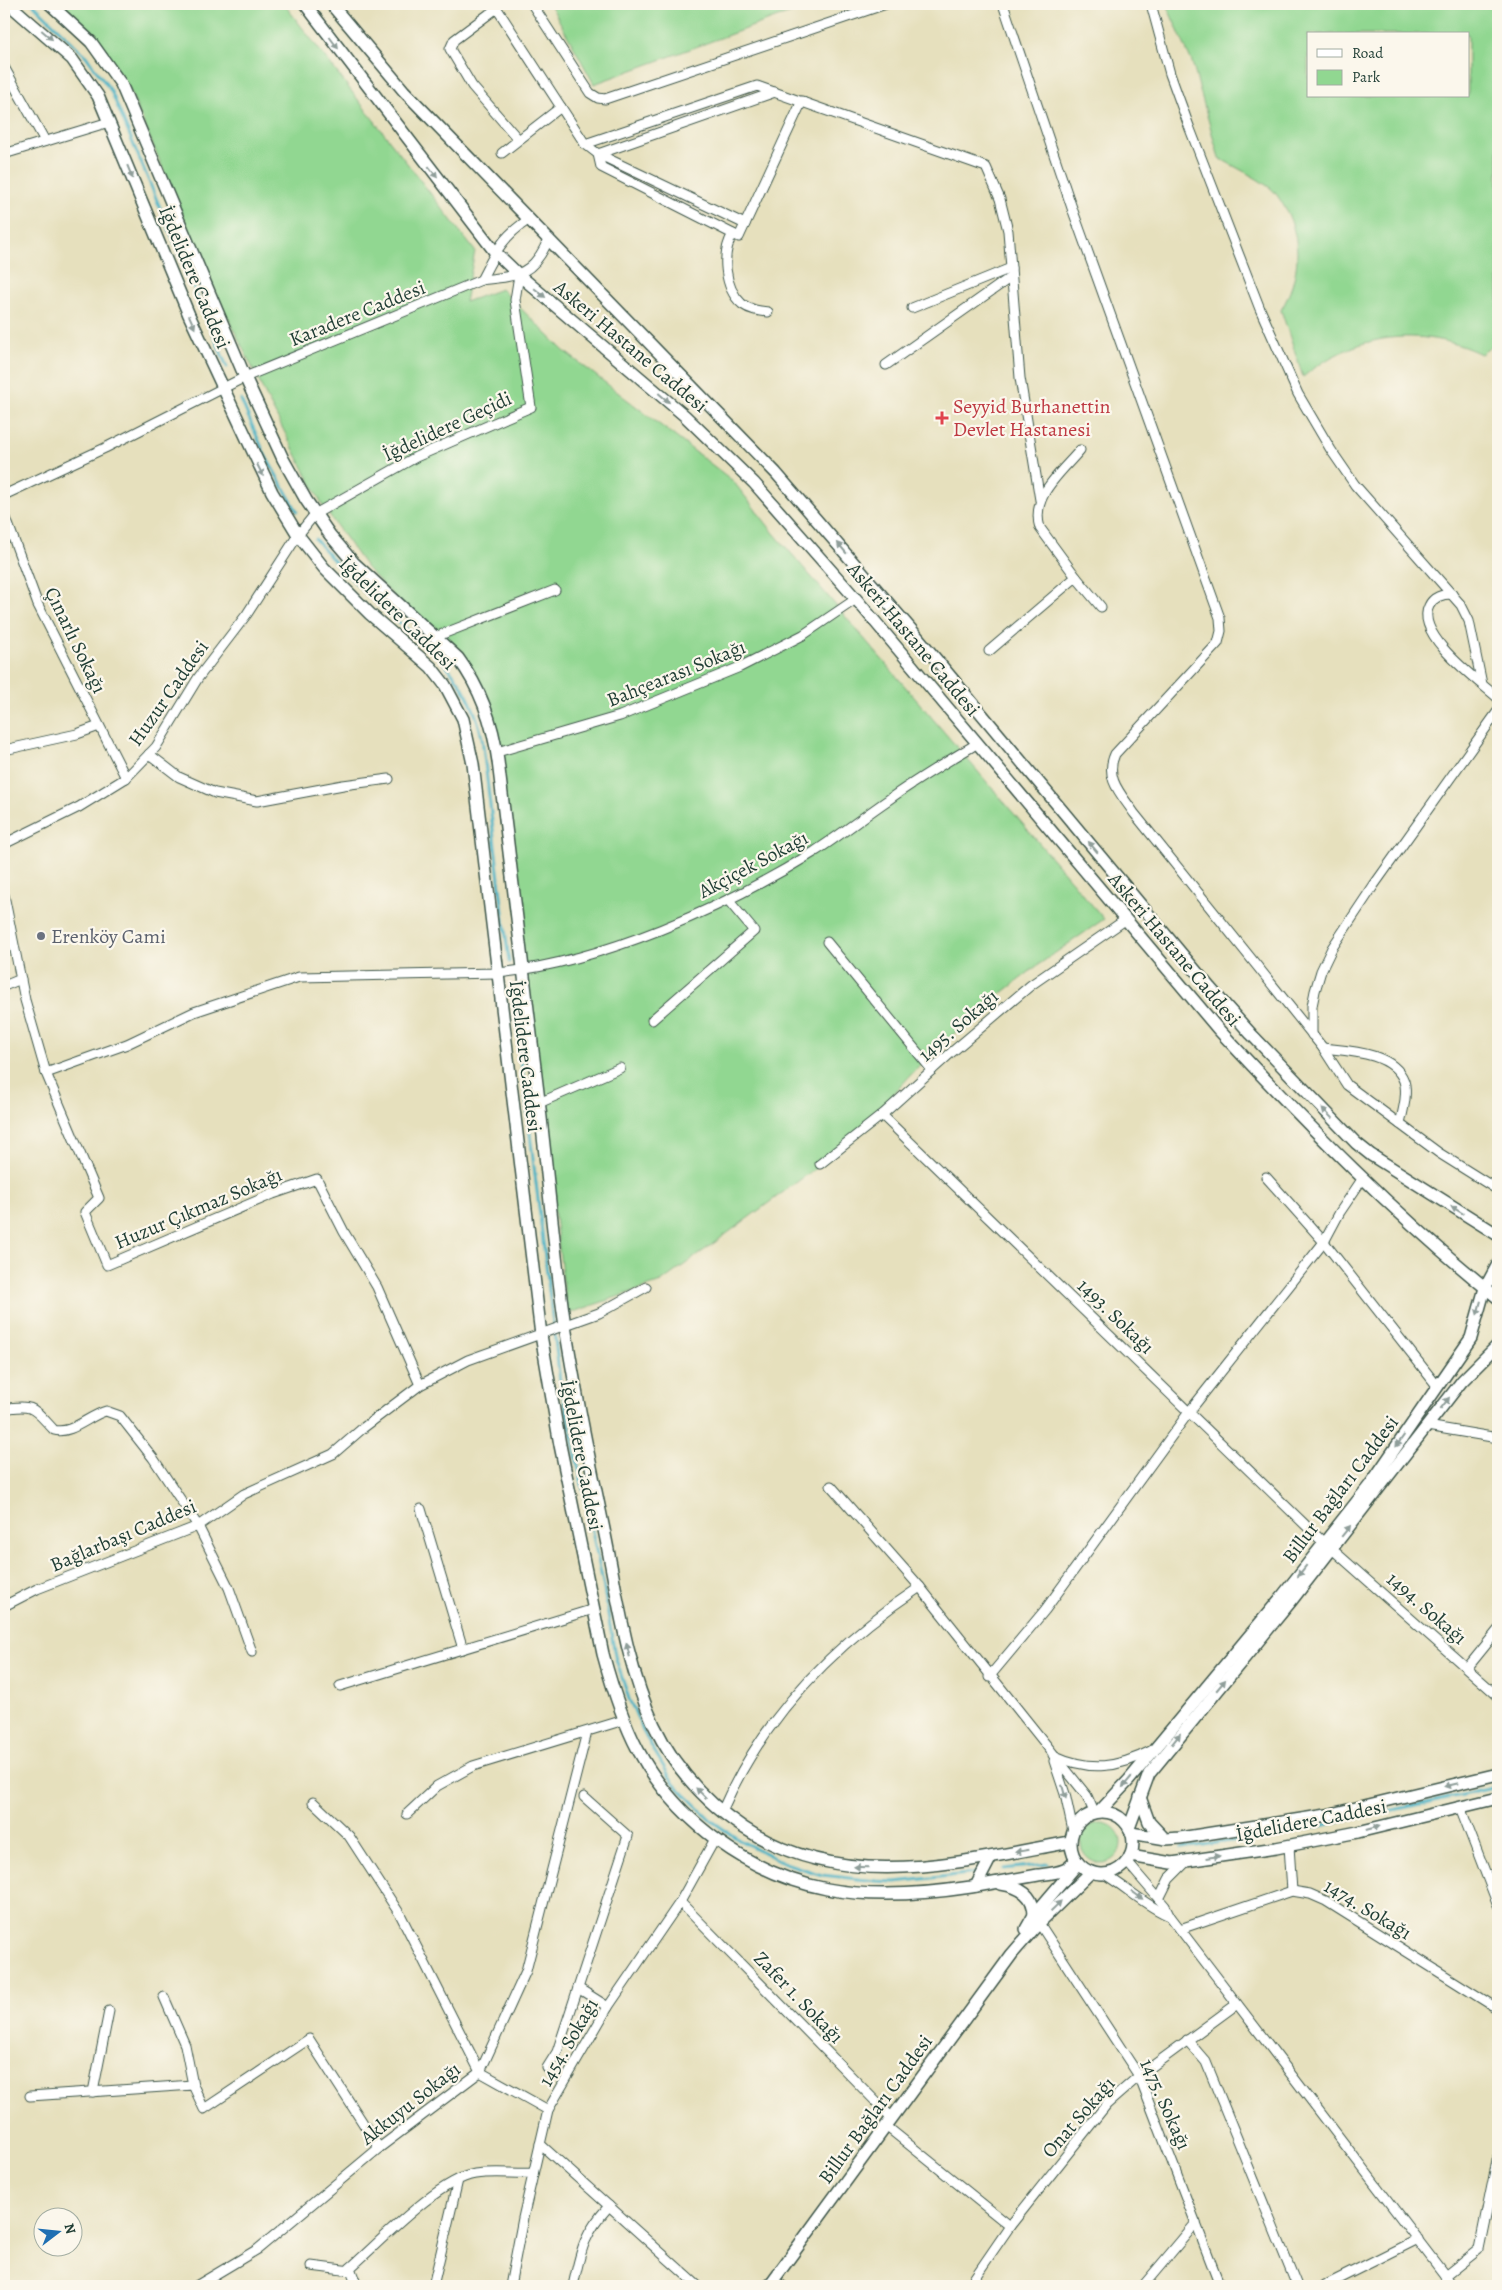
<svg xmlns="http://www.w3.org/2000/svg" width="1502" height="2290" font-family="Alegreya,serif">
  <style>
    .green { fill: #91d791; stroke: #588a62; fill-rule: evenodd }
    .lines { fill: none; stroke-linecap: round; stroke-linejoin: round }
    .stream { stroke: #46b1c4; stroke-width: 3 }
    .minor-casing { stroke: #3d5549; stroke-width: 11 }
    .tertiary-casing { stroke: #3d5549; stroke-width: 14 }
    .minor { stroke: #fff; stroke-width: 9 }
    .tertiary { stroke: #fff; stroke-width: 11 }
    .oneway { fill: #8f9e9a }
    .health-dot { fill: #e0444e; stroke: #fbf7ec; stroke-width: 2 }
    .worship-dot { fill: #6b7280; stroke: #fbf7ec; stroke-width: 2 }
    .labels { text-anchor: middle; stroke-width: 4.5; stroke-linejoin: round; paint-order: stroke }
    .street-label { font-size: 20px; fill: #1f3d34; stroke: #fbf7ec }
    .health-label { font-size: 20px; fill: #be3a42; stroke: #fbf7ec; text-anchor: start }
    .worship-label { font-size: 20px; fill: #5b616d; stroke: #fbf7ec; text-anchor: start }
  </style>
  <rect width="100%" height="100%" fill="#fbf7ec"/>
  <filter id="ink" filterUnits="userSpaceOnUse"><feTurbulence type="fractalNoise" baseFrequency=".02" numOctaves="2"/><feDisplacementMap in="SourceGraphic" scale="10" xChannelSelector="R" yChannelSelector="G"/><feConvolveMatrix kernelMatrix="1 2 1 2 8 2 1 2 1" color-interpolation-filters="sRGB"/></filter>
  <filter id="wash" filterUnits="userSpaceOnUse"><feTurbulence type="fractalNoise" baseFrequency=".0096" numOctaves="4" result="noise"/><feDisplacementMap in="SourceGraphic" scale="20" xChannelSelector="R" yChannelSelector="G"/><feGaussianBlur stdDeviation="1.12" result="paint"/><feColorMatrix in="noise" values="0 0 0 0 0 0 0 0 0 0 0 0 0 0 0 0 0 1.4 0 .05"/><feComposite in="paint" operator="in"/></filter>
  <g filter="url(#wash)">
    <rect width="100%" height="100%" fill="#e6e0bd"/>
    <!-- green -->
    <g class="green">
      <path d="M 55,4 L 284,4 L 475,251 L 465,302 L 501,289 L 564,351 L 733,481 L 773,532 L 1104,919 L 1038,965 L 974,1015 L 918,1067 L 846,1146 L 661,1282 L 567,1314 L 520,932 L 481,688 L 366,567 L 324,508 L 269,402 L 215,291 L 127,84 L 98,44 Z"/>
      <path d="M 550,4 L 821,4 L 778,17 L 594,84 Z"/>
      <path d="M 1166,4 L 1498,4 L 1498,342 L 1481,354 C 1420,325 1355,333 1303,377 L 1281,310 C 1300,278 1303,241 1285,208 C 1281,201 1276,192 1269,187 C 1254,176 1235,167 1219,158 L 1192,62 ZM 1308,34 L 1468,34 L 1468,96 L 1308,96 Z"/>
      <circle cx="1101" cy="1843" r="20"/>
    </g>
    <g class="lines">
      <!-- stream -->
      <g class="stream">
        <path d="M 33,4 L 86,56 L 111,91 L 227,367"/>
        <path d="M 241,400 L 266,457 L 297,511"/>
        <path d="M 315,539 C 337,566 362,590 388,613 C 433,652 469,675 482,738 L 509,962"/>
        <path d="M 512,985 L 560,1381 L 603,1583 L 615,1656 L 629,1699 L 646,1737 L 674,1784 L 712,1821 L 739,1840 L 785,1863 L 822,1875 L 876,1881 L 895,1882 L 977,1873"/>
        <path d="M 1182,1848 L 1293,1832 L 1498,1787"/>
        <path d="M 1004,1869 L 1048,1864"/>
      </g>
    </g>
  </g>
  <g filter="url(#ink)">
    <g class="lines">
      <!-- minor casing -->
      <g class="minor-casing">
        <g id="minor">
          <path d="M 494,4 L 585,144 L 598,154 L 745,224"/>
          <path d="M 532,4 L 590,93 L 598,98 L 605,99 L 886,4"/>
          <path d="M 1003,4 L 1073,211 L 1220,618 L 1221,631 L 1218,643 L 1115,754 C 1104,778 1121,794 1134,813 L 1323,1048 L 1347,1085 L 1439,1153 L 1498,1190"/>
          <path d="M 1151,4 L 1170,74 L 1190,129 L 1260,309 L 1298,394 L 1331,450 L 1355,485 L 1461,605 L 1469,621 L 1482,684"/>
          <path d="M 497,8 L 454,40 L 450,49 L 472,86 L 518,139"/>
          <path d="M 4,67 L 45,141"/>
          <path d="M 585,144 L 757,86 L 986,167 L 1000,199 L 1008,231 L 1020,378 L 1040,500"/>
          <path d="M 502,153 L 561,107"/>
          <path d="M 4,154 L 109,122"/>
          <path d="M 598,154 L 601,167 L 739,237 L 802,101"/>
          <path d="M 598,154 L 775,92"/>
          <path d="M 733,234 C 721,253 724,288 742,304 C 750,310 759,311 768,312"/>
          <path d="M 481,280 C 495,253 502,237 528,220"/>
          <path d="M 912,308 L 1011,268"/>
          <path d="M 886,365 L 1011,277"/>
          <path d="M 1080,450 C 1061,473 1030,496 1040,528 L 1076,577 L 1101,607"/>
          <path d="M 4,495 L 105,448 L 245,377 L 481,280 C 516,276 533,276 548,240"/>
          <path d="M 4,513 L 38,605 L 126,778"/>
          <path d="M 1452,594 C 1443,594 1433,597 1429,606 C 1414,635 1480,682 1498,698"/>
          <path d="M 435,637 L 555,590"/>
          <path d="M 989,651 L 1076,577"/>
          <path d="M 4,750 L 77,734 L 99,726"/>
          <path d="M 497,752 L 620,716 L 740,667 L 803,635 L 856,599"/>
          <path d="M 149,754 L 179,777 L 215,793 L 257,801 L 343,785 L 389,779"/>
          <path d="M 4,844 L 79,807 L 126,778 L 156,747 L 198,678 L 247,614 L 298,535 L 315,514 L 416,457 L 531,407 L 515,300 L 519,275"/>
          <path d="M 4,895 L 25,1000 L 46,1073 L 99,1198 L 85,1212 L 107,1265 L 273,1194 L 317,1179 L 344,1232 L 377,1287 L 420,1385"/>
          <path d="M 827,942 L 932,1070"/>
          <path d="M 4,986 L 21,979"/>
          <path d="M 652,1020 L 754,931 L 728,900"/>
          <path d="M 1312,1035 L 1312,1006 L 1315,991 L 1321,971 L 1332,948 L 1374,885 L 1498,711"/>
          <path d="M 1323,1048 C 1348,1051 1393,1052 1404,1081 C 1408,1093 1403,1111 1400,1124"/>
          <path d="M 46,1073 L 127,1044 L 194,1012 L 299,977 L 497,973 C 600,963 726,907 814,852 C 839,836 863,817 888,800 C 917,779 948,761 978,743"/>
          <path d="M 539,1103 L 620,1068"/>
          <path d="M 882,1115 L 1324,1543"/>
          <path d="M 820,1164 L 882,1115 L 952,1052 L 1031,985 L 1125,920"/>
          <path d="M 1266,1177 L 1324,1242 L 1438,1387"/>
          <path d="M 4,1409 C 34,1403 34,1409 54,1430 C 71,1435 90,1415 106,1411 L 120,1416 L 153,1458 L 198,1526 L 229,1588 L 252,1652"/>
          <path d="M 1427,1426 L 1498,1438"/>
          <path d="M 831,1486 L 920,1587 L 1087,1796 L 1094,1812"/>
          <path d="M 421,1509 L 463,1649"/>
          <path d="M 1332,1549 L 1498,1696"/>
          <path d="M 4,1606 L 37,1589 L 198,1526 L 244,1494 L 333,1454 L 363,1428 L 420,1385 L 468,1360 L 599,1313 L 646,1287"/>
          <path d="M 1468,1667 L 1498,1630"/>
          <path d="M 989,1677 L 1045,1610 L 1189,1412 L 1324,1242 L 1340,1212 L 1363,1178"/>
          <path d="M 340,1686 L 594,1609"/>
          <path d="M 1053,1755 C 1090,1772 1118,1768 1153,1750"/>
          <path d="M 1054,1761 L 1065,1794 L 1073,1831"/>
          <path d="M 313,1802 L 349,1836 L 401,1916 L 480,2072 L 548,2110"/>
          <path d="M 1460,1807 L 1498,1905"/>
          <path d="M 722,1811 C 763,1717 834,1644 920,1587"/>
          <path d="M 407,1814 L 437,1786 L 473,1766 L 624,1720"/>
          <path d="M 1289,1846 L 1292,1891"/>
          <path d="M 1127,1862 L 1165,1906 L 1170,1916 L 1453,2286"/>
          <path d="M 1104,1874 C 1126,1887 1147,1907 1170,1916"/>
          <path d="M 1159,1899 L 1169,1879 L 1188,1860"/>
          <path d="M 680,1902 L 892,2118"/>
          <path d="M 1039,1923 L 1139,2076 L 1220,2286"/>
          <path d="M 1180,1929 L 1292,1891 L 1310,1894 L 1326,1901 L 1498,2009"/>
          <path d="M 578,1988 L 608,2007"/>
          <path d="M 164,1997 L 185,2045 L 193,2085"/>
          <path d="M 1187,2040 L 1206,2062 L 1297,2286"/>
          <path d="M 547,2068 L 557,2052 L 628,1836 L 584,1797"/>
          <path d="M 93,2092 L 109,2011"/>
          <path d="M 30,2096 L 193,2085 L 204,2109 L 309,2039 L 379,2148"/>
          <path d="M 886,2126 L 1010,2226"/>
          <path d="M 540,2144 L 698,2286"/>
          <path d="M 311,2266 L 351,2271"/>
          <path d="M 1445,2276 L 1479,2249 L 1498,2156"/>
          <path d="M 774,2280 L 783,2286"/>
          <path d="M 196,2286 L 258,2249 L 379,2148 L 480,2072 L 526,1971 L 587,1732"/>
          <path d="M 357,2286 L 350,2268 C 380,2242 438,2180 475,2174 C 494,2171 515,2174 533,2173"/>
          <path d="M 433,2286 L 458,2180"/>
          <path d="M 510,2286 L 523,2218 L 548,2110 L 608,2007 L 680,1902 L 715,1839"/>
          <path d="M 573,2286 C 581,2250 583,2235 609,2206"/>
          <path d="M 981,2286 L 973,2280 L 1010,2226 L 1107,2104 L 1139,2076 L 1237,2004"/>
          <path d="M 1143,2286 L 1196,2223"/>
          <path d="M 1324,2286 L 1418,2239"/>
        </g>
      </g>
      <!-- tertiary casing -->
      <g class="tertiary-casing">
        <g id="tertiary">
          <path d="M 9,4 L 72,59 L 98,96 L 189,315 L 272,492 L 298,535 L 324,568 L 370,614 L 431,667 L 445,685 L 463,719 L 473,764 L 541,1335 L 560,1445 L 603,1654 C 612,1687 622,1720 638,1750 C 676,1821 749,1874 827,1889 C 874,1898 925,1894 971,1887 C 993,1883 1016,1879 1038,1875 C 1046,1874 1057,1873 1064,1870 C 1069,1868 1072,1864 1076,1860"/>
          <path d="M 50,4 L 91,42 L 121,84 L 245,377 L 283,459 L 306,500 L 330,535 L 354,563 L 458,658 C 481,689 493,723 498,761 C 512,877 526,993 540,1109 C 548,1179 554,1249 564,1319 C 574,1387 588,1453 602,1520 C 617,1589 624,1660 654,1725 C 674,1767 705,1802 744,1828 C 845,1894 960,1862 1070,1842"/>
          <path d="M 305,4 L 495,252 L 519,275 L 685,416 L 754,483 L 856,599 L 1218,1029 C 1306,1124 1397,1217 1498,1298"/>
          <path d="M 331,4 L 404,91 L 776,473 L 915,634 L 1210,988 L 1251,1034 L 1356,1143 L 1371,1155 L 1498,1235"/>
          <path d="M 1140,1797 L 1149,1822 L 1164,1838"/>
          <path d="M 1100,1811 L 1129,1780 L 1280,1599 L 1370,1485 L 1471,1338 L 1485,1288 L 1498,1264"/>
          <circle cx="1102" cy="1843" r="31"/>
          <path d="M 1129,1828 L 1149,1774 L 1292,1600 L 1462,1381 L 1498,1345"/>
          <path d="M 1131,1833 L 1166,1839 L 1180,1838 L 1327,1815 L 1498,1774"/>
          <path d="M 1130,1856 L 1172,1863 L 1276,1848 L 1358,1832 L 1498,1798"/>
          <path d="M 1001,1884 C 1020,1887 1034,1895 1034,1915"/>
          <path d="M 976,1886 L 991,1857"/>
          <path d="M 1026,1929 L 1034,1915 L 1075,1867"/>
          <path d="M 769,2286 L 1012,1954 L 1039,1923 L 1091,1872"/>
        </g>
      </g>
      <!-- minor -->
      <use href="#minor" class="minor"/>
      <!-- tertiary -->
      <use href="#tertiary" class="tertiary"/>
    </g>
    <!-- one-way arrows -->
    <defs><path id="oneway-solid" d="M-6-.8H1V-3.2L6.5 0L1 3.2V.8H-6Z" transform="scale(1.25)"/></defs>
    <g class="oneway">
      <use href="#oneway-solid" transform="translate(47 35) rotate(41)"/>
      <use href="#oneway-solid" transform="translate(334 43) rotate(53)"/>
      <use href="#oneway-solid" transform="translate(130 172) rotate(68)"/>
      <use href="#oneway-solid" transform="translate(433 172) rotate(52)"/>
      <use href="#oneway-solid" transform="translate(540 293) rotate(39)"/>
      <use href="#oneway-solid" transform="translate(192 322) rotate(66)"/>
      <use href="#oneway-solid" transform="translate(664 398) rotate(41)"/>
      <use href="#oneway-solid" transform="translate(260 470) rotate(63)"/>
      <use href="#oneway-solid" transform="translate(842 548) rotate(-130)"/>
      <use href="#oneway-solid" transform="translate(1093 847) rotate(-130)"/>
      <use href="#oneway-solid" transform="translate(1327 1113) rotate(-134)"/>
      <use href="#oneway-solid" transform="translate(1457 1210) rotate(-149)"/>
      <use href="#oneway-solid" transform="translate(1479 1308) rotate(105)"/>
      <use href="#oneway-solid" transform="translate(1445 1403) rotate(-52)"/>
      <use href="#oneway-solid" transform="translate(1400 1441) rotate(125)"/>
      <use href="#oneway-solid" transform="translate(1346 1531) rotate(-51)"/>
      <use href="#oneway-solid" transform="translate(1302 1571) rotate(128)"/>
      <use href="#oneway-solid" transform="translate(628 1650) rotate(-104)"/>
      <use href="#oneway-solid" transform="translate(1221 1685) rotate(-50)"/>
      <use href="#oneway-solid" transform="translate(1176 1739) rotate(-52)"/>
      <use href="#oneway-solid" transform="translate(1127 1782) rotate(130)"/>
      <use href="#oneway-solid" transform="translate(1451 1785) rotate(167)"/>
      <use href="#oneway-solid" transform="translate(1064 1792) rotate(74)"/>
      <use href="#oneway-solid" transform="translate(701 1793) rotate(-135)"/>
      <use href="#oneway-solid" transform="translate(1373 1828) rotate(-15)"/>
      <use href="#oneway-solid" transform="translate(1022 1851) rotate(170)"/>
      <use href="#oneway-solid" transform="translate(1213 1857) rotate(-8)"/>
      <use href="#oneway-solid" transform="translate(861 1867) rotate(-178)"/>
      <use href="#oneway-solid" transform="translate(1137 1895) rotate(36)"/>
      <use href="#oneway-solid" transform="translate(1056 1906) rotate(-44)"/>
    </g>
  </g>
  <!-- markers -->
  <path class="health-dot" d="M939.5 410.5h5v5h5v5h-5v5h-5v-5h-5v-5h5z"/>
  <circle class="worship-dot" cx="41" cy="936" r="5"/>
  <g class="labels">
    <!-- street labels -->
    <g class="street-label">
      <text transform="translate(195 277) rotate(67)" y="7">İğdelidere Caddesi</text>
      <text transform="translate(357 313) rotate(-22)" y="7">Karadere Caddesi</text>
      <text transform="translate(631 346) rotate(40)" y="7">Askeri Hastane Caddesi</text>
      <text transform="translate(447 426) rotate(-25)" y="7">İğdelidere Geçidi</text>
      <text transform="translate(398 613) rotate(44)" y="7">İğdelidere Caddesi</text>
      <text transform="translate(914 639) rotate(50)" y="7">Askeri Hastane Caddesi</text>
      <text transform="translate(76 640) rotate(64)" y="7">Çınarlı Sokağı</text>
      <text transform="translate(676 673) rotate(-22)" y="7">Bahçearası Sokağı</text>
      <text transform="translate(168 693) rotate(-55)" y="7">Huzur Caddesi</text>
      <text transform="translate(753 864) rotate(-28)" y="7">Akçiçek Sokağı</text>
      <text transform="translate(1175 949) rotate(50)" y="7">Askeri Hastane Caddesi</text>
      <text transform="translate(958 1025) rotate(-41)" y="7">1495. Sokağı</text>
      <text transform="translate(526 1056) rotate(83)" y="7">İğdelidere Caddesi</text>
      <text transform="translate(198 1208) rotate(-23)" y="7">Huzur Çıkmaz Sokağı</text>
      <text transform="translate(1116 1316) rotate(44)" y="7">1493. Sokağı</text>
      <text transform="translate(582 1455) rotate(79)" y="7">İğdelidere Caddesi</text>
      <text transform="translate(1340 1489) rotate(-53)" y="7">Billur Bağları Caddesi</text>
      <text transform="translate(123 1535) rotate(-23)" y="7">Bağlarbaşı Caddesi</text>
      <text transform="translate(1427 1608) rotate(41)" y="7">1494. Sokağı</text>
      <text transform="translate(1311 1820) rotate(-11)" y="7">İğdelidere Caddesi</text>
      <text transform="translate(1368 1909) rotate(31)" y="7">1474. Sokağı</text>
      <text transform="translate(799 1997) rotate(46)" y="7">Zafer 1. Sokağı</text>
      <text transform="translate(568 2042) rotate(-60)" y="7">1454. Sokağı</text>
      <text transform="translate(410 2103) rotate(-38)" y="7">Akkuyu Sokağı</text>
      <text transform="translate(1166 2104) rotate(66)" y="7">1475. Sokağı</text>
      <text transform="translate(875 2109) rotate(-54)" y="7">Billur Bağları Caddesi</text>
      <text transform="translate(1078 2117) rotate(-49)" y="7">Onat Sokağı</text>
    </g>
    <!-- health labels -->
    <g class="health-label">
      <text x="953" y="413">Seyyid Burhanettin<tspan x="953" dy="23">Devlet Hastanesi</tspan></text>
    </g>
    <!-- worship labels -->
    <g class="worship-label">
      <text x="51" y="943">Erenköy Cami</text>
    </g>
  </g>
  <!-- margin -->
  <rect width="1502" height="2290" fill="none" stroke="#fbf7ec" stroke-width="20"/>
  <!-- legend -->
  <rect x="1307" y="32" width="162" height="65" fill="#fbf7ec" stroke="#a3ada2"/>
  <rect x="1317" y="49" width="25" height="8" fill="#ffffff" stroke="#a3ada2"/>
  <text x="1352" y="58" font-size="15" fill="#1f3d34">Road</text>
  <rect x="1317" y="70" width="25" height="15" fill="#91d791" stroke="#a3ada2"/>
  <text x="1352" y="82" font-size="15" fill="#1f3d34">Park</text>
  <!-- north arrow -->
  <g transform="translate(58 2232) rotate(74)"><circle r="24" fill="#fbf7ec" stroke="#a3ada2"/>
  <path d="M0-4L9 19L0 12L-9 19Z" fill="#1f6fb2"/>
  <text y="-8" font-size="14" font-weight="bold" text-anchor="middle" fill="#1f3d34">N</text>
  </g>
</svg>
